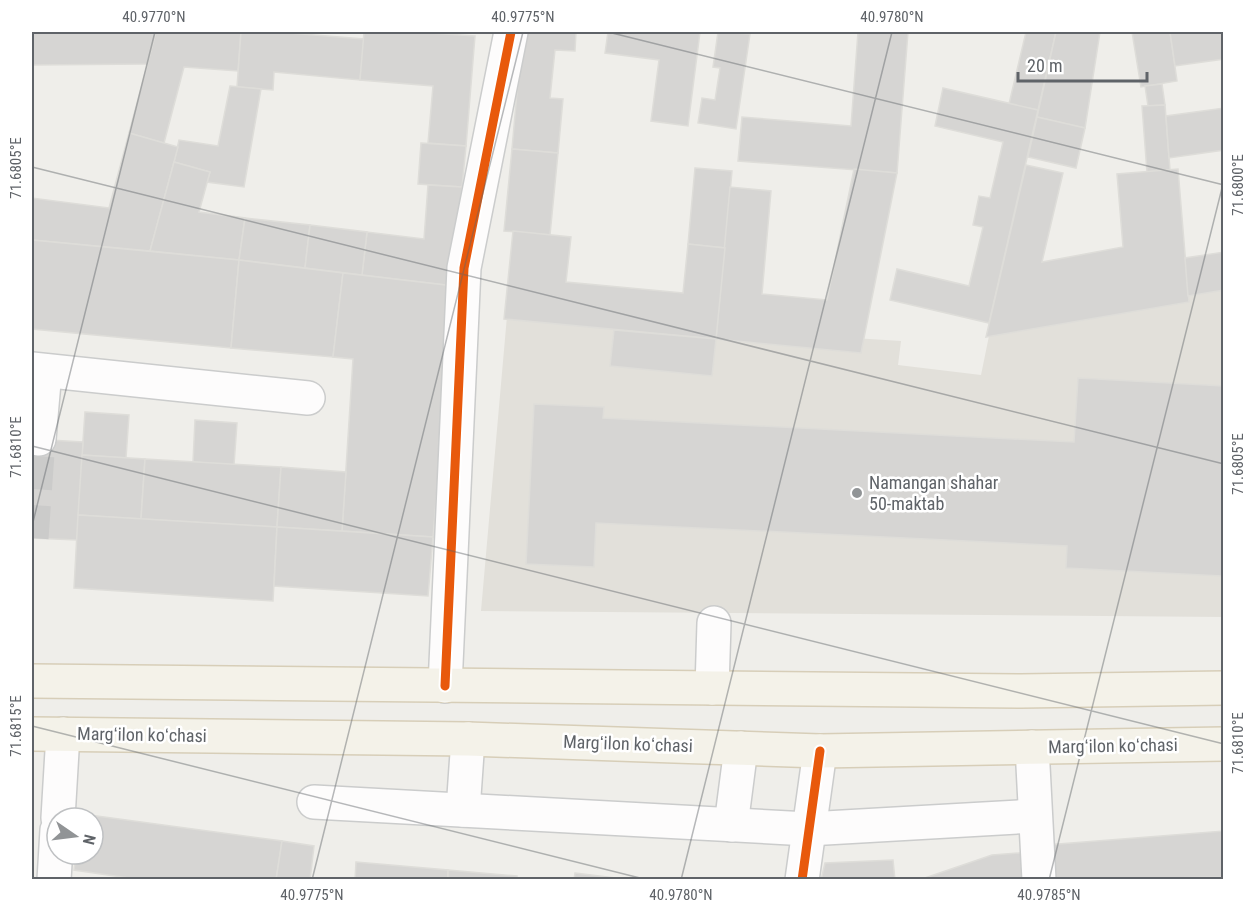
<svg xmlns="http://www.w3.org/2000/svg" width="1255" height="911" font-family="'Roboto Condensed',sans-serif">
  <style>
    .education { fill: #e2e0da }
    .building { fill: #d6d5d3; stroke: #deddd9; stroke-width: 1.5 }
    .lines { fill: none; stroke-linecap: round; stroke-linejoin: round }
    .minor-tunnel { stroke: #cbcbca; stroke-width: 33; stroke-dasharray: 33 16; stroke-linecap: butt }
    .minor-casing { stroke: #cbcccc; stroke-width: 36 }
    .major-casing { stroke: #d7ceb8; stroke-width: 36 }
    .minor { stroke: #fdfcfc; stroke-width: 33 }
    .major { stroke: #f4f2e9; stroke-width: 33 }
    .cycleway-casing { stroke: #fff; stroke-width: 13 }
    .cycleway { stroke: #e8590c; stroke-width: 9 }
    .ticks { fill: none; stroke: #5f6368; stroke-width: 1.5; stroke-opacity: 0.45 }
    .poi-dot { fill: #919496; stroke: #fff; stroke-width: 2 }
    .labels { text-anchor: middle; stroke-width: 5; stroke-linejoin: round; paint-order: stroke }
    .poi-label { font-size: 18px; fill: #5f6368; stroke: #fff; text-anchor: start }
    .street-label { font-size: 18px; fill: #5f6368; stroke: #fff }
    .neatline { fill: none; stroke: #5f6368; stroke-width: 2 }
    .ticks-label { font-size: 15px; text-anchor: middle; fill: #5f6368 }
  </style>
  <rect width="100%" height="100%" fill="#efeeea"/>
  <!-- education -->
  <path class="education" d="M 1223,289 L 1223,617 L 481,611 L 507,316 L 901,341 L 898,365 L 981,375 L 990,331 Z"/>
  <!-- building -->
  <g class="building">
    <path d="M 32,32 L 156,32 L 147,64 L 32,65 Z"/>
    <path d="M 156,32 L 241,32 L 238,71 L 184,67 L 164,143 L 129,133 Z"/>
    <path d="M 241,32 L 277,32 L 364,39 L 360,80 L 274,72 L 273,90 L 237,87 Z"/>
    <path d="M 364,32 L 416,32 L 475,36 L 466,146 L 428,143 L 433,86 L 360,80 Z"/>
    <path d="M 528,32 L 576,32 L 575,51 L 555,50 L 550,98 L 563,99 L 558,153 L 512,149 L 522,36 Z"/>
    <path d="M 608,32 L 700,32 L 688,126 L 651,121 L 659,60 L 605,53 Z"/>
    <path d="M 718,32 L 750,34 L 736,129 L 698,123 L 702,98 L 715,100 L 720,68 L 713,67 Z"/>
    <path d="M 858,32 L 908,32 L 897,173 L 738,161 L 742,117 L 851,126 Z"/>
    <path d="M 1026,32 L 1056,32 L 1038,110 L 1009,104 Z"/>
    <path d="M 1056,32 L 1100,32 L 1085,128 L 1037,117 Z"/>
    <path d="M 1132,32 L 1170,32 L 1177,81 L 1141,87 Z"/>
    <path d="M 1170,32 L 1222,32 L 1224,59 L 1175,66 Z"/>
    <path d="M 1162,84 L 1165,105 L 1148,106 L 1145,86 Z"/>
    <path d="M 230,86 L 261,89 L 244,187 L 207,182 L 210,172 L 174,162 L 179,140 L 218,146 Z"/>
    <path d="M 943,88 L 1038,110 L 989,323 L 890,300 L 897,269 L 969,286 L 983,227 L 973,225 L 979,196 L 990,198 L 1003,142 L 935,126 Z"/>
    <path d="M 1165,105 L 1170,170 L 1147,172 L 1142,106 Z"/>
    <path d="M 1224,108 L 1224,150 L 1169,158 L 1166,116 Z"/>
    <path d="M 1037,117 L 1085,128 L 1076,168 L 1028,157 Z"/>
    <path d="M 129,133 L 178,147 L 150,251 L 32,240 L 32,198 L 109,208 Z"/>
    <path d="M 421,143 L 466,146 L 462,187 L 418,184 Z"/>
    <path d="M 512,149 L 558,153 L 550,235 L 504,231 Z"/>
    <path d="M 174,162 L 210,172 L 199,212 L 245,218 L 239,260 L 150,251 Z"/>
    <path d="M 1026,165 L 1063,173 L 1042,262 L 1123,247 L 1117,174 L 1178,169 L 1189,302 L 986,337 Z"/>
    <path d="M 695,168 L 732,171 L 725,248 L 688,244 Z"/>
    <path d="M 854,169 L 897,173 L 861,353 L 716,339 L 730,187 L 771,191 L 762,294 L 827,300 Z"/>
    <path d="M 428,185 L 462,187 L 454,286 L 362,275 L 367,232 L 424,239 Z"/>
    <path d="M 245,218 L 310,225 L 305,268 L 239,260 Z"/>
    <path d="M 310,225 L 367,232 L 362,275 L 305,268 Z"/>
    <path d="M 513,231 L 571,237 L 566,282 L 683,293 L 688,244 L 725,248 L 716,339 L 504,319 Z"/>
    <path d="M 32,240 L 239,260 L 231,348 L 32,329 Z"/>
    <path d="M 1224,252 L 1224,290 L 1188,296 L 1185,258 Z"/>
    <path d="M 239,260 L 343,273 L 333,357 L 231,348 Z"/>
    <path d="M 343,273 L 454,286 L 433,537 L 342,531 L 353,359 L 333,357 Z"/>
    <path d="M 614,330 L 716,339 L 712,376 L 610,366 Z"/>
    <path d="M 1078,378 L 1224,386 L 1222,576 L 1066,568 L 1067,546 L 596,523 L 594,567 L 526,564 L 534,404 L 604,407 L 603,418 L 1074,442 Z"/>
    <path d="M 85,412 L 129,415 L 126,458 L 82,455 Z"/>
    <path d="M 195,420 L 237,423 L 234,465 L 193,462 Z"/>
    <path d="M 32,439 L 83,442 L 77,540 L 32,538 Z"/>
    <path d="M 82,455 L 145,459 L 141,519 L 78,515 Z"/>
    <path d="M 145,459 L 281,467 L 277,527 L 141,519 Z"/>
    <path d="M 281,467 L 346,472 L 342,531 L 277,527 Z"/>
    <path d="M 78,515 L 277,527 L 273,601 L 74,588 Z"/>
    <path d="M 277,527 L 433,537 L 428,596 L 274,586 Z"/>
    <path d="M 82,814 L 282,841 L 276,880 L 142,880 L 74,870 L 76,854 L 93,854 L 93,818 L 81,818 Z"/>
    <path d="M 1224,831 L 1224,877 L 1048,880 L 1046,845 Z"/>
    <path d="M 282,841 L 314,846 L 310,880 L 276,880 Z"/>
    <path d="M 1032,852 L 1034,880 L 919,880 L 992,855 Z"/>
    <path d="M 893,860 L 895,880 L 821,880 L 825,863 Z"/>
    <path d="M 356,862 L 448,870 L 448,880 L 355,880 Z"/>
    <path d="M 448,870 L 517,876 L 517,880 L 448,880 Z"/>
    <path d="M 575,873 L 632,880 L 574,880 Z"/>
  </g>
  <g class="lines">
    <!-- minor-tunnel -->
    <path class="minor-tunnel" d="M 32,538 L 39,439"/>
    <!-- minor casing -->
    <g class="minor-casing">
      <g id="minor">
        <path d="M 32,369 L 308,398"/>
        <path d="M 39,439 L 45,371"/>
        <path d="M 445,686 L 464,268 L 511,32"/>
        <path d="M 712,688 L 714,623"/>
        <path d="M 1032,747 L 1039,880"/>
        <path d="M 314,802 L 808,829 L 1035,816"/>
        <path d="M 463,810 L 468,739"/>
        <path d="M 58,818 L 63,734"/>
        <path d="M 731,825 L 741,748"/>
        <path d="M 54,880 L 57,830"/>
        <path d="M 802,880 L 820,751"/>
      </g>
    </g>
    <!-- major casing -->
    <g class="major-casing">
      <g id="major">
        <path d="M 32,681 L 1021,691 L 1224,688"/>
        <path d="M 32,734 L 468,739 L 820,751 L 1224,744"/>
      </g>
    </g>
    <!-- minor -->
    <use href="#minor" class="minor"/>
    <!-- major -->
    <use href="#major" class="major"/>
    <!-- cycleway casing -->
    <g class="cycleway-casing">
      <g id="cycleway">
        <path d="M 445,686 L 464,268 L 511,32"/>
        <path d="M 802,880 L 820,751"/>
      </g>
    </g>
    <!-- cycleway -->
    <use href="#cycleway" class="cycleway"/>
  </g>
  <!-- ticks -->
  <path class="ticks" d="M 608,32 L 1224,185M 32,167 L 1224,464M 32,446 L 1224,744M 32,526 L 155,32M 32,726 L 648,880M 312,880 L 523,32M 681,880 L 892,32M 1049,880 L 1224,180"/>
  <!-- markers -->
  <circle class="poi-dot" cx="857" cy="493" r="6"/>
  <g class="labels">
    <!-- poi labels -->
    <g class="poi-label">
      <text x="869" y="489">Namangan shahar<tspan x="869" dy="21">50-maktab</tspan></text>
    </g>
    <!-- street labels -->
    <g class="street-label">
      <text transform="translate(142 735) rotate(1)" y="6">Margʻilon koʻchasi</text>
      <text transform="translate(628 744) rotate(2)" y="6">Margʻilon koʻchasi</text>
      <text transform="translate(1113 746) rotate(-1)" y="6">Margʻilon koʻchasi</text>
    </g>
  </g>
  <!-- border -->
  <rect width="1255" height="911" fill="none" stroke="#ffffff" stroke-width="66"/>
  <!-- north arrow -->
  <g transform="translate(75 836) rotate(104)"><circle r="28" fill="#ffffff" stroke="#bfc1c3" stroke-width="1.5"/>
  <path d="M0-4.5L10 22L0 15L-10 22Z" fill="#919496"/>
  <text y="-9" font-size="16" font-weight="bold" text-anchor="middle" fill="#5f6368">N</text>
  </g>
  <!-- scale -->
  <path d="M1018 72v9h129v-9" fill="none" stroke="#5f6368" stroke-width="3"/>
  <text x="1027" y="72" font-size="18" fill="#5f6368" stroke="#ffffff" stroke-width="4.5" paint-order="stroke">20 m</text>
  <rect x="33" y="33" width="1189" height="845" class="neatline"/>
  <g class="ticks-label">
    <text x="154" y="22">40.9770°N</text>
    <text x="523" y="22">40.9775°N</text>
    <text x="892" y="22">40.9780°N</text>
    <text transform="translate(16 168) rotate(-90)" y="5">71.6805°E</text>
    <text transform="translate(1238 185) rotate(-90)" y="5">71.6800°E</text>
    <text transform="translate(16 447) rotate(-90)" y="5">71.6810°E</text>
    <text transform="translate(1238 464) rotate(-90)" y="5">71.6805°E</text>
    <text transform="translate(16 726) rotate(-90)" y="5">71.6815°E</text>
    <text transform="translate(1238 743) rotate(-90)" y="5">71.6810°E</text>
    <text x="312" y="900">40.9775°N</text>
    <text x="681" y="900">40.9780°N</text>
    <text x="1049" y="900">40.9785°N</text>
  </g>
</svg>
